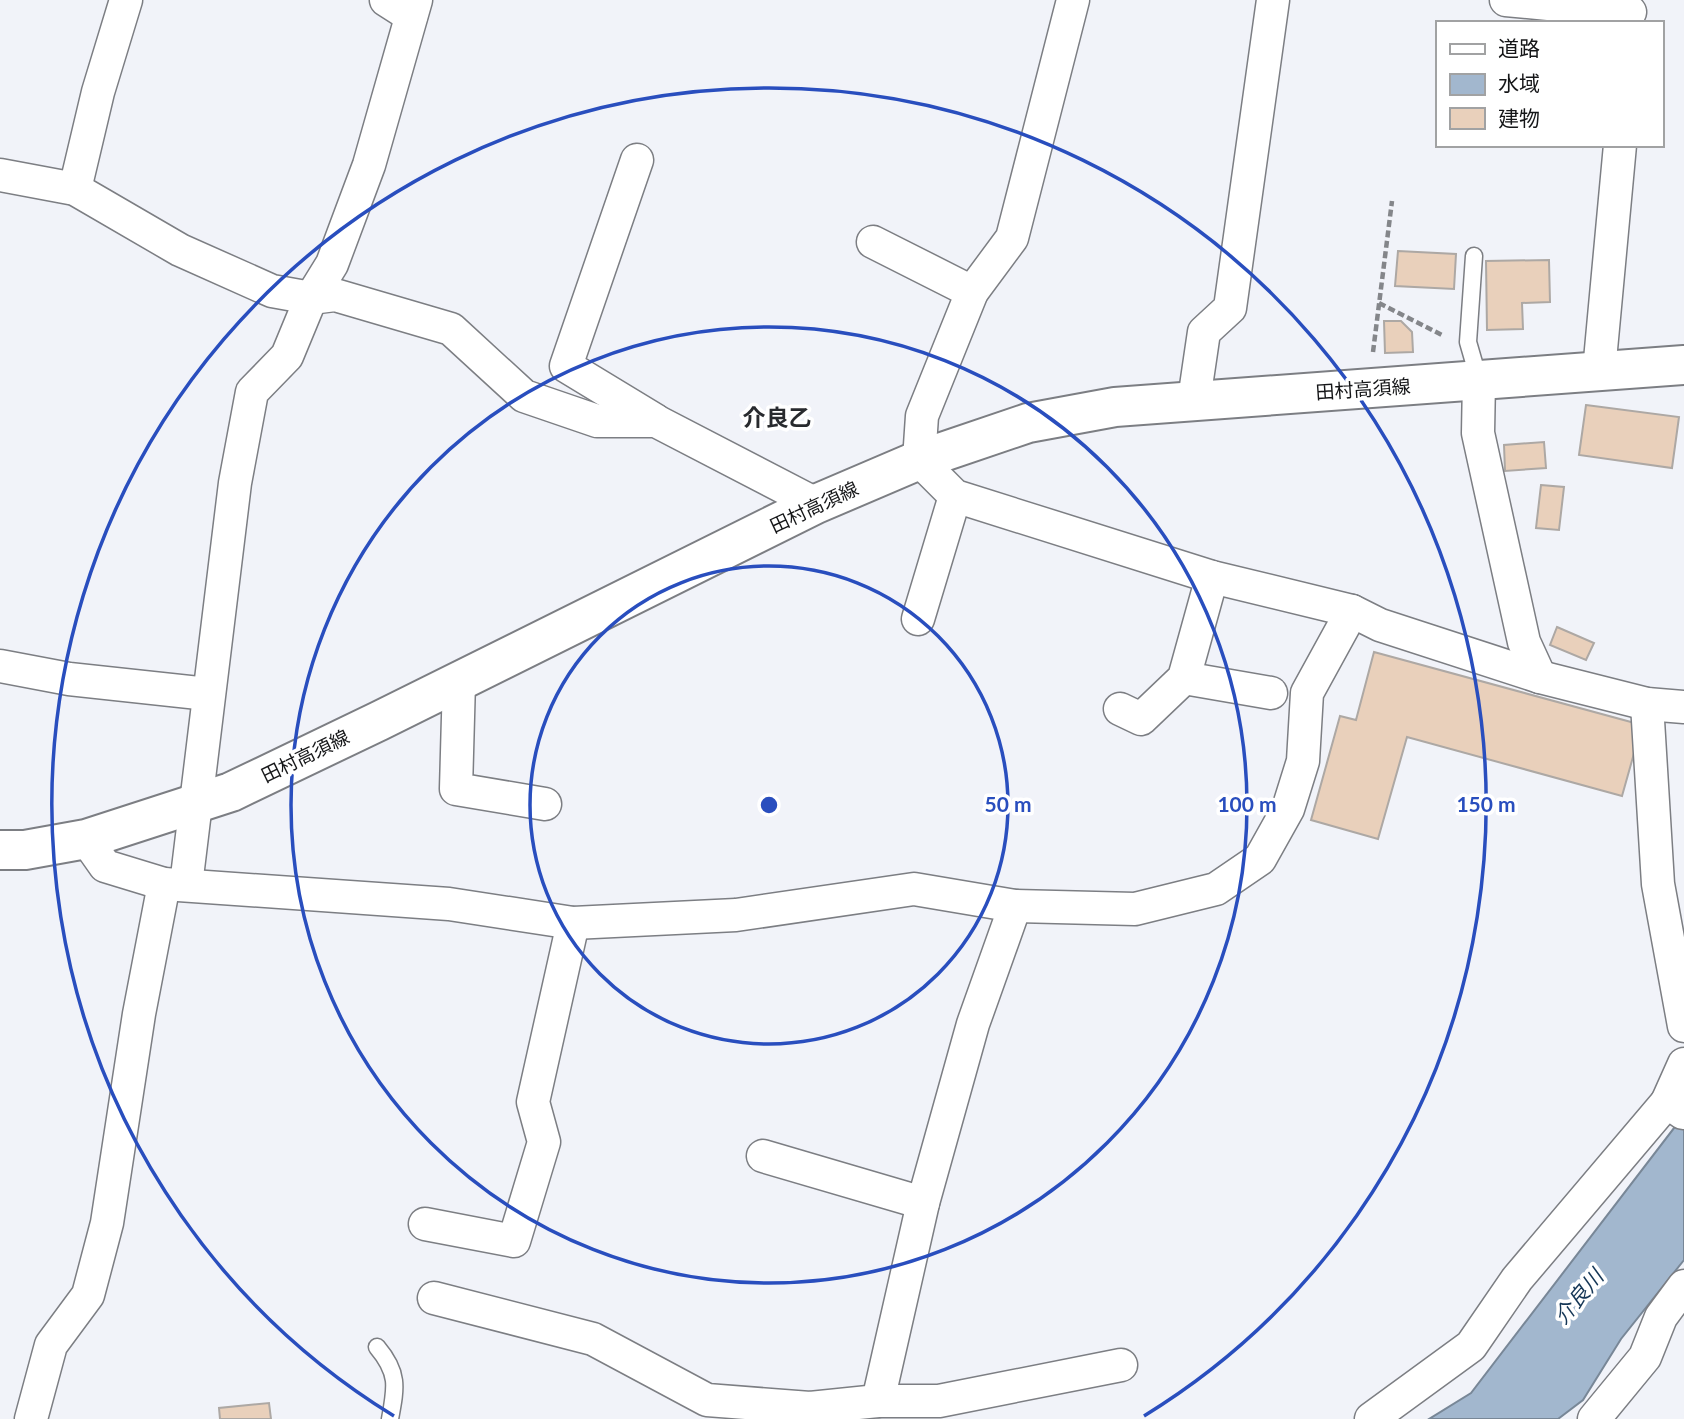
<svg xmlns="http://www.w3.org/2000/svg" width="1684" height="1419" font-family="Lato,'Noto Sans JP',sans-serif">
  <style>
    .water { fill: #a2b7ce; stroke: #788797; stroke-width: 2 }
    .building { fill: #e9d0bb; stroke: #ada8a4; stroke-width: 2 }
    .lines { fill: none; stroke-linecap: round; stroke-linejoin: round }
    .lane-casing { stroke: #7c7e83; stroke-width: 19 }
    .street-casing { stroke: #7c7e83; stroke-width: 35 }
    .secondary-casing { stroke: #7c7e83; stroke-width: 42 }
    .path { stroke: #84868a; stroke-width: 4.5; stroke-dasharray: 7 3.5; stroke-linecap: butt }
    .lane { stroke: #fff; stroke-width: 16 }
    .street { stroke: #fff; stroke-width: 32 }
    .secondary { stroke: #fff; stroke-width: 38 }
    .ring { fill: none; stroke: #294ebe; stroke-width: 3.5 }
    .labels { text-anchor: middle; stroke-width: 7; stroke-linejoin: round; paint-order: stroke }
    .street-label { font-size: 19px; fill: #151618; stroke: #fff }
    .water-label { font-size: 21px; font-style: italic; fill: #143656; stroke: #fff }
    .quarter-label { font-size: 23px; font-weight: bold; fill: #282a2e; stroke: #fff }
    .centre { fill: #294ebe; stroke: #fff; stroke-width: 3.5 }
    .ring-label { font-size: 21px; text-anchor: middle; font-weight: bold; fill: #294ebe; stroke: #fff; stroke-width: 7; stroke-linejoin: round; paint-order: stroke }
  </style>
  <rect width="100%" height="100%" fill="#f1f3f9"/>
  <!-- water -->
  <path class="water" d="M 1684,1115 L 1684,1260 L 1621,1339 L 1583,1400 L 1558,1419 L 1429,1419 L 1471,1393 Z"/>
  <!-- building -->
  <g class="building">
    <path d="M 1398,251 L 1456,254 L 1454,289 L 1395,286 Z"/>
    <path d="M 1549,260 L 1550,302 L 1522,303 L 1523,329 L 1487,330 L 1486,261 Z"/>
    <path d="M 1384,321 L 1401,321 L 1412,332 L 1413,352 L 1385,353 Z"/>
    <path d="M 1586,405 L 1679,417 L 1672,468 L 1579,455 Z"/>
    <path d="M 1544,442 L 1546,468 L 1505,471 L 1504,445 Z"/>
    <path d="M 1541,485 L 1564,487 L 1559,530 L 1536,528 Z"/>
    <path d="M 1557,627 L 1594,643 L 1586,660 L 1550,645 Z"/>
    <path d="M 1374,652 L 1642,725 L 1622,796 L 1407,737 L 1378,839 L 1311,820 L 1340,716 L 1356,720 Z"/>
    <path d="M 269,1403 L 271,1419 L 220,1419 L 219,1408 Z"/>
  </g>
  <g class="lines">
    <!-- lane casing -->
    <g class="lane-casing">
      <g id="lane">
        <path d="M 1474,256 L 1468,342 L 1479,380"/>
        <path d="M 377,1347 C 399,1373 396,1387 390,1419"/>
      </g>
    </g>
    <!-- street casing -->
    <g class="street-casing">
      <g id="street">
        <path d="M 386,0 L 411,16"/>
        <path d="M 1073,0 L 1012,238 L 972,292 L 922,416 L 919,460 L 955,496 L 1212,577 L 1352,611 L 1380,625 L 1540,677 L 1647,704 L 1684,707"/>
        <path d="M 1506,0 L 1630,12"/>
        <path d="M 637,160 L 566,366 L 655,420"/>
        <path d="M 0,175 L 75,189 L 180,250 L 272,291 L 311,298 L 335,295 L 451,329 L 524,396 L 597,421 L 656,421 L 816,504"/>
        <path d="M 75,189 L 98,92 L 126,0"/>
        <path d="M 873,242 L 972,292"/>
        <path d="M 1599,371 L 1620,145"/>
        <path d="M 1479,380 L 1478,433 L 1524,642 L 1540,677"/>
        <path d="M 1194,400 L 1204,332 L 1230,308 L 1273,0"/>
        <path d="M 918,619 L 955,496"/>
        <path d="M 0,666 L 69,679 L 208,694"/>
        <path d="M 1184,678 L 1271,693"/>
        <path d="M 459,681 L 456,789 L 545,804"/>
        <path d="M 1647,704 L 1658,884 L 1684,1026"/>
        <path d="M 1120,709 L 1141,719 L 1184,678 L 1212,577"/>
        <path d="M 86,839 L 105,866 L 164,884 L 449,904 L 573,923 L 736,915 L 914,889 L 1015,906 L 1135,909 L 1216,889 L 1260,859 L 1288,809 L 1303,761 L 1307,693 L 1352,611"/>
        <path d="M 186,885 L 235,483 L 252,392 L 287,356 L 311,298 L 332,264 L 369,165 L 416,0"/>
        <path d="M 1683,1113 L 1667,1102 L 1684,1064"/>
        <path d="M 763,1156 L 923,1203"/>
        <path d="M 425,1224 L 514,1241 L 544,1142 L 533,1102 L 573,923"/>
        <path d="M 434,1298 L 593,1339 L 707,1400 L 810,1408 L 878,1401 L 939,1401 L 1121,1365"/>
        <path d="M 878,1401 L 923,1203 L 973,1024 L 1015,906"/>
        <path d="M 31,1419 L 51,1345 L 88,1295 L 107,1223 L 139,1014 L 164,884"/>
        <path d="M 1371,1419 L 1471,1346 L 1517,1279 L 1667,1102"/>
        <path d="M 1594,1419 L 1645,1357 L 1661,1317 L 1684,1286"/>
      </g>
    </g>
    <!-- secondary casing -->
    <g class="secondary-casing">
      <path id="secondary" d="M 0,850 L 25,850 L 86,839 L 231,792 L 379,721 L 816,504 L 919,460 L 1028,423 L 1115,407 L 1684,365"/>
    </g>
    <!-- path -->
    <g class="path">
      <path d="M 1379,303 L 1444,336"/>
      <path d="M 1373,352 L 1392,201"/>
    </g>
    <!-- lane -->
    <use href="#lane" class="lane"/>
    <!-- street -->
    <use href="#street" class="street"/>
    <!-- secondary -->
    <use href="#secondary" class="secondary"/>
  </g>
  <!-- distance rings -->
  <g class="ring">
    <circle cx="769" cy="805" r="239"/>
    <circle cx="769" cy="805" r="478"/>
    <path d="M394 1416A717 717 0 1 1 1144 1416"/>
  </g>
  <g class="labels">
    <!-- street labels -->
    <g class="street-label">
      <text transform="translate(1363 389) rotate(-4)" y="7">田村高須線</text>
      <text transform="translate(814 507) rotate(-25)" y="7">田村高須線</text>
      <text transform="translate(305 756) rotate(-26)" y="7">田村高須線</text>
    </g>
    <!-- water labels -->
    <g class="water-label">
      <text transform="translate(1579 1297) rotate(-50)" y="7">介良川</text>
    </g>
    <!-- quarter labels -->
    <g class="quarter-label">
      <text x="777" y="426">介良乙</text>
    </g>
  </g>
  <circle cx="769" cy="805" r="10" class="centre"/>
  <g class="ring-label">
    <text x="1008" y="812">50 m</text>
    <text x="1247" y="812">100 m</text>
    <text x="1486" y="812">150 m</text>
  </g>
  <!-- legend -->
  <rect x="1436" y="21" width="228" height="126" fill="#ffffff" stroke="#a1a2a3" stroke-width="2"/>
  <rect x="1450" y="44" width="35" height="10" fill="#ffffff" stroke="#a1a2a3" stroke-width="2"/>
  <text x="1498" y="56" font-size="21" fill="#151618">道路</text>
  <rect x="1450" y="74" width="35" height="21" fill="#a2b7ce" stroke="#a1a2a3" stroke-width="2"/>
  <text x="1498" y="91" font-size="21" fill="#151618">水域</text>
  <rect x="1450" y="108" width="35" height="21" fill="#e9d0bb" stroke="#a1a2a3" stroke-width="2"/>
  <text x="1498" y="126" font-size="21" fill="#151618">建物</text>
</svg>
